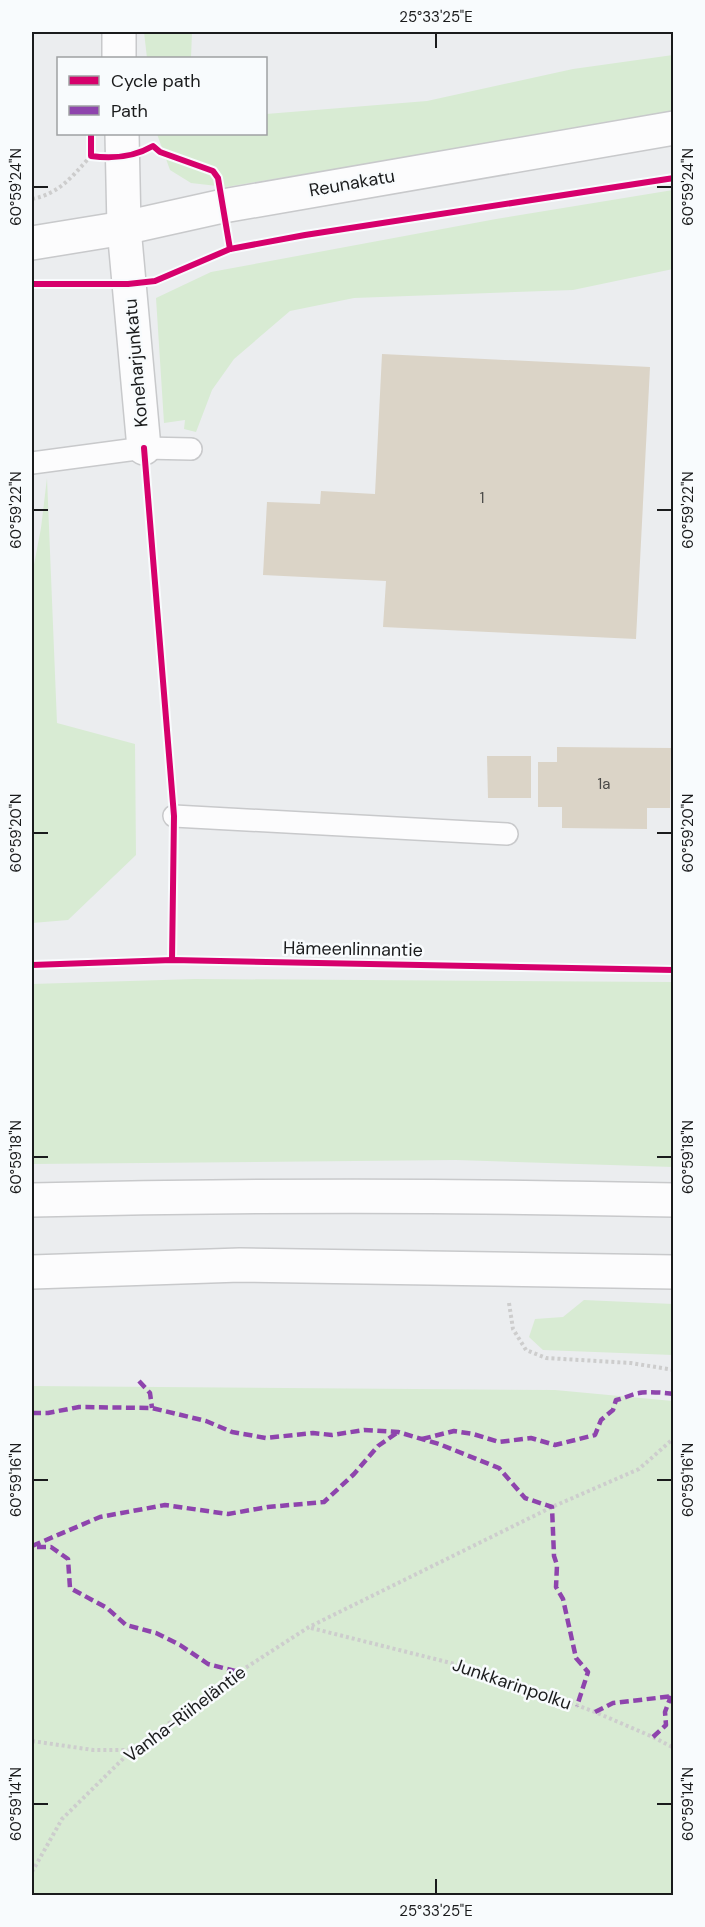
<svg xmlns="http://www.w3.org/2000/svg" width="705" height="1927" font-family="'DM Sans',sans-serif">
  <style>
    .green { fill: #d8ebd3 }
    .building { fill: #dbd4c7 }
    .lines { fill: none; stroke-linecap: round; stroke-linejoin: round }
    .service-casing { stroke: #c8c9cb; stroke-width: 24 }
    .minor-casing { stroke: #c8c9cb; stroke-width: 36 }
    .tertiary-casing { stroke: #c8c9cb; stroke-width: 36 }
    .primary-casing { stroke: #c8c9cb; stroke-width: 36 }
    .path { stroke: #cdcdcd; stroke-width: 4; stroke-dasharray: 3 3; stroke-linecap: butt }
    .service { stroke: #fcfcfd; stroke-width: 21 }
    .minor { stroke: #fcfcfd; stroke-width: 33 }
    .tertiary { stroke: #fcfcfd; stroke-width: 33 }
    .primary { stroke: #fcfcfd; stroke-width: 33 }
    .quiet { stroke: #8e44ad; stroke-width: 4.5; stroke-dasharray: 9 4.5; stroke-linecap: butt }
    .cycleway-casing { stroke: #f8fbfd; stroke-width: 10 }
    .cycleway { stroke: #d6006c; stroke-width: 6 }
    .ticks { fill: none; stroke: #1a1b1c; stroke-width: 2 }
    .labels { text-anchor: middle; stroke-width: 5; stroke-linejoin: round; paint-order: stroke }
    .number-label { font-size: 15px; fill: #4a4947 }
    .street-label { font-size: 18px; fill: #1a1b1c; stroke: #f8fbfd }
    .neatline { fill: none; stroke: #1a1b1c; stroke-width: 2 }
    .ticks-label { font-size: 15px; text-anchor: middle; fill: #1a1b1c }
  </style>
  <rect width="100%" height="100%" fill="#ebedef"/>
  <!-- green -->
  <g class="green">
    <path d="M 144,32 L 192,32 L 191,58 L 147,58 Z"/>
    <path d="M 673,55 L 673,113 L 226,187 L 191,183 L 170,170 L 157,134 L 266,134 L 266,114 L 427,101 L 573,69 Z"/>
    <path d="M 673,190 L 673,269 L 573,290 L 354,298 L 290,311 L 234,359 L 212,390 L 196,432 L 184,429 L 185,420 L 164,423 L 156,298 L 211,272 L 496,219 Z"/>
    <path d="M 47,478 L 57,723 L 135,744 L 136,855 L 68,920 L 32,923 L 32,575 L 41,528 Z"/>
    <path d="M 195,979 L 673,982 L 673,1167 L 456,1160 L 32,1164 L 32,984 Z"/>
    <path d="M 584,1300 L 673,1304 L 673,1355 L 543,1350 L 529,1337 L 535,1319 L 563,1317 Z"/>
    <path d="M 32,1386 L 555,1390 L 673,1401 L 673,1895 L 32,1895 Z"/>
  </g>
  <!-- building -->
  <g class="building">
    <path d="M 382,354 L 650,367 L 636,639 L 383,627 L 386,581 L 263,575 L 267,502 L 320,504 L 321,491 L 375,494 Z"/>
    <path d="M 557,747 L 671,748 L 670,808 L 647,808 L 647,829 L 562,828 L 562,807 L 538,807 L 538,762 L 557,762 Z"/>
    <path d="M 487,756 L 531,756 L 531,798 L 488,798 Z"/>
  </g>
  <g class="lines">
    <!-- service casing -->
    <g class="service-casing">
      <g id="service">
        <path d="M 32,463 L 144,448 L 191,449"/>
        <path d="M 174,816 L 507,834"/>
      </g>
    </g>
    <!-- minor casing -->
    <g class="minor-casing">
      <g id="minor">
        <path d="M 119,32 L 119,58"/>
        <path d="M 122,134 L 124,228 L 144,448"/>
      </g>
    </g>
    <!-- tertiary casing -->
    <g class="tertiary-casing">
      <path id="tertiary" d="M 32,243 L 124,228 L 223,206 L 674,128"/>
    </g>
    <!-- primary casing -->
    <g class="primary-casing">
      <g id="primary">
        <path d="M 32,1200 C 246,1195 459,1195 674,1200"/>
        <path d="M 32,1272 L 240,1265 L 674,1272"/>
      </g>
    </g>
    <!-- path -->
    <g class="path">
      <path d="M 32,199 C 58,194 71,178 88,159"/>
      <path d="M 509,1303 L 513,1329 L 526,1350 L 546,1358 L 631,1363 L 674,1370"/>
      <path d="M 311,1628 L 491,1673 L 595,1712 L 653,1737 L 674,1748"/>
      <path d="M 32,1741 L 93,1750 L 131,1750"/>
      <path d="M 32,1872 L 62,1819 L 132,1750 L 239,1672 L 309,1627 L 552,1507 L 639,1469 L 674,1438"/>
    </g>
    <!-- service -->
    <use href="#service" class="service"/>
    <!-- minor -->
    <use href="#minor" class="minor"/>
    <!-- tertiary -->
    <use href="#tertiary" class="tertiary"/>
    <!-- primary -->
    <use href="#primary" class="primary"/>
    <!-- quiet -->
    <g class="quiet">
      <path d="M 139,1381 L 150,1393 L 152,1408"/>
      <path d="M 32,1413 L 48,1413 L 79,1407 L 152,1408 L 206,1421 L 232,1432 L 266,1438 L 313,1433 L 332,1435 L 364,1430 L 398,1432 L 439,1444 L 499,1468 L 525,1498 L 552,1507 L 554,1556 L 557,1565 L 556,1587 L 563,1599 L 576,1658 L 588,1672 L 577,1706"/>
      <path d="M 422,1439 L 454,1431 L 473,1434 L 499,1442 L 531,1438 L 555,1445 L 595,1435 L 601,1420 L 613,1410 L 616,1400 C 624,1399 631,1394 639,1393 C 645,1391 668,1393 674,1394"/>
      <path d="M 32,1546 L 100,1517 L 165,1505 L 228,1514 L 268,1507 L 324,1502 L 354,1474 L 378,1446 L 398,1432"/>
      <path d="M 37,1547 L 51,1547 L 68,1559 L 70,1588 L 107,1608 L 126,1625 L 156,1633 L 180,1645 L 208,1664 L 239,1672"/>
      <path d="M 595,1712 L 613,1703 L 674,1696"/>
      <path d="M 653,1737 L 666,1725 L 665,1712 L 671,1696"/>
    </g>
    <!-- cycleway casing -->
    <g class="cycleway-casing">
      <g id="cycleway">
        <path d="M 91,134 L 91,156 C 112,159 134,157 153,146 L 160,152 L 213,171 L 218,178 L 230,249"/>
        <path d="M 32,284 L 128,284 L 155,281 L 230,249 L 305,235 L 674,178"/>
        <path d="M 144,448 L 174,816 L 172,960"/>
        <path d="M 32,965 L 172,960 L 674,970"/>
      </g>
    </g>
    <!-- cycleway -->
    <use href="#cycleway" class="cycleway"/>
  </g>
  <!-- ticks -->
  <path class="ticks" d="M 436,33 L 436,48M 33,187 L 48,187M 657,187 L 672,187M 33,510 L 48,510M 657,510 L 672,510M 33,833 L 48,833M 657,833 L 672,833M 33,1157 L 48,1157M 657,1157 L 672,1157M 33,1480 L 48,1480M 657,1480 L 672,1480M 33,1804 L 48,1804M 657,1804 L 672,1804M 436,1879 L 436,1894"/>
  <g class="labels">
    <!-- number labels -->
    <g class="number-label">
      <text x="482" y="503">1</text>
      <text x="604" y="789">1a</text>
    </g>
    <!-- street labels -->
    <g class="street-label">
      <text transform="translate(352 183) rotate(-10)" y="6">Reunakatu</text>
      <text transform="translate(136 363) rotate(-95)" y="6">Koneharjunkatu</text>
      <text transform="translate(353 949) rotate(1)" y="6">Hämeenlinnantie</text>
      <text transform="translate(512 1684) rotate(19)" y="6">Junkkarinpolku</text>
      <text transform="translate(185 1714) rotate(-37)" y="6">Vanha-Riiheläntie</text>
    </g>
  </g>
  <!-- border -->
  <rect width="705" height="1927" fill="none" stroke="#f8fbfd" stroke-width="66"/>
  <!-- legend -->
  <rect x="57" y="57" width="210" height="78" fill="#f8fbfd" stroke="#9fa1a3" stroke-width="1.5"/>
  <rect x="69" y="76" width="30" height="9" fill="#d6006c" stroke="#9fa1a3" stroke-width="1.5"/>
  <text x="111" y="87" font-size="18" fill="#1a1b1c">Cycle path</text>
  <rect x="69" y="106" width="30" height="9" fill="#8e44ad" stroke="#9fa1a3" stroke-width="1.5"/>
  <text x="111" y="117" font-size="18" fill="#1a1b1c">Path</text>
  <rect x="33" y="33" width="639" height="1861" class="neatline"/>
  <g class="ticks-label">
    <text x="436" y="22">25°33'25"E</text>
    <text transform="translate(16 187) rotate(-90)" y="5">60°59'24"N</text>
    <text transform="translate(688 187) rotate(-90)" y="5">60°59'24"N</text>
    <text transform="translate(16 510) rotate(-90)" y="5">60°59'22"N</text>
    <text transform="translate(688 510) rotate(-90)" y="5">60°59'22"N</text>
    <text transform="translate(16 833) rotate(-90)" y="5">60°59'20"N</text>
    <text transform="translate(688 833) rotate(-90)" y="5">60°59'20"N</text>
    <text transform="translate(16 1157) rotate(-90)" y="5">60°59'18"N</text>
    <text transform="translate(688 1157) rotate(-90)" y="5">60°59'18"N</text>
    <text transform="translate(16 1480) rotate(-90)" y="5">60°59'16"N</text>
    <text transform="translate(688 1480) rotate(-90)" y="5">60°59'16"N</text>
    <text transform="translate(16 1804) rotate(-90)" y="5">60°59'14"N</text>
    <text transform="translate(688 1804) rotate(-90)" y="5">60°59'14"N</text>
    <text x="436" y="1916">25°33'25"E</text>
  </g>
</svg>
